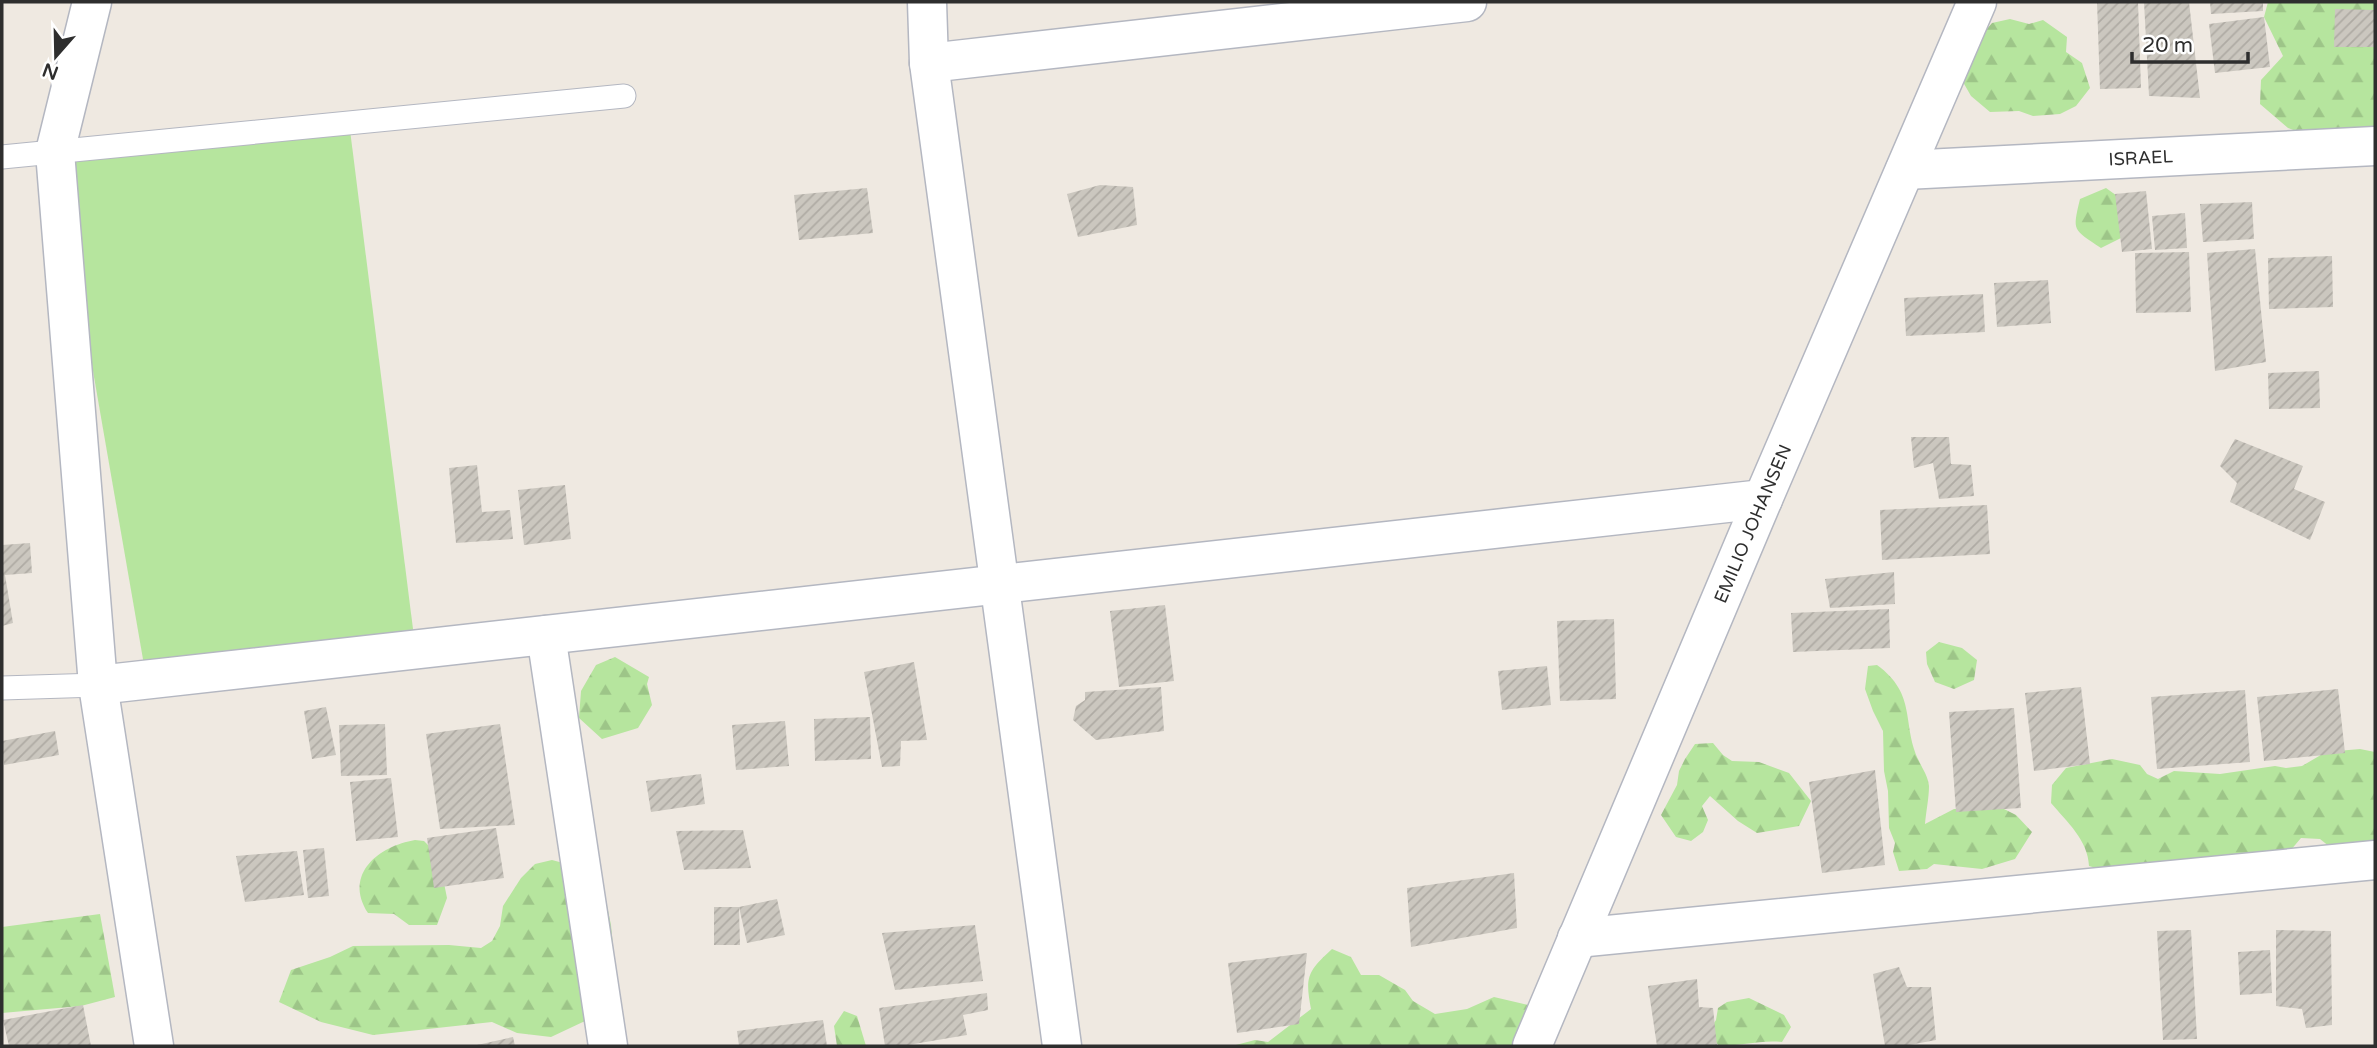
<svg xmlns="http://www.w3.org/2000/svg" width="2377" height="1048" font-family="'Varela Round',sans-serif">
  <style>
    .forest { fill: url(#forest-firs) }
    .park { fill: #b6e59e }
    .building { fill: url(#building-hatch) }
    .lines { fill: none; stroke-linecap: round; stroke-linejoin: round }
    .service-casing { stroke: #b4b7c1; stroke-width: 25 }
    .minor-casing { stroke: #b4b7c1; stroke-width: 41 }
    .service { stroke: #fff; stroke-width: 23 }
    .minor { stroke: #fff; stroke-width: 38 }
    .labels { text-anchor: middle; stroke-width: 5; stroke-linejoin: round; paint-order: stroke }
    .street-label { font-size: 18px; fill: #2e2e2e; stroke: #fff }
  </style>
  <defs>
    <pattern id="forest-firs" width="22" height="20" patternUnits="userSpaceOnUse" patternTransform="scale(1.75)"><rect width="22" height="20" fill="#b6e59e"/><path d="M5 1l3.5 6h-7zM16 11l3.5 6h-7z" fill="#9dc588"/></pattern>
    <pattern id="building-hatch" width="6" height="6" patternUnits="userSpaceOnUse" patternTransform="scale(1.75)"><rect width="6" height="6" fill="#cbc7bf"/><path d="M-1 1l2-2M0 6l6-6M5 7l2-2" fill="none" stroke="#afaba4"/></pattern>
  </defs>
  <rect width="100%" height="100%" fill="#efe9e1"/>
  <!-- forest -->
  <g class="forest">
    <path d="M 2268,2 L 2375,2 L 2375,141 L 2332,144 L 2288,128 L 2260,104 L 2261,80 L 2283,56 L 2264,17 Z"/>
    <path d="M 2010,19 L 2029,24 L 2043,20 L 2067,37 L 2066,52 L 2082,63 L 2090,88 L 2076,106 L 2060,114 L 2033,116 L 2019,111 L 1990,112 L 1971,96 L 1963,82 L 1980,37 L 1992,23 Z"/>
    <path d="M 2106,188 L 2127,203 L 2127,235 L 2101,248 C 2073,229 2072,232 2080,199 Z"/>
    <path d="M 1939,642 L 1962,648 L 1977,660 L 1974,680 L 1954,689 L 1935,682 L 1927,664 L 1926,652 Z"/>
    <path d="M 615,657 L 649,677 L 647,684 L 652,705 L 638,728 L 602,739 L 579,718 L 581,691 L 596,665 Z"/>
    <path d="M 1877,665 C 1918,695 1901,724 1919,761 C 1923,770 1928,776 1929,786 C 1929,798 1926,812 1925,824 L 1954,809 L 2002,808 L 2016,815 L 2032,832 L 2015,859 L 1982,869 L 1934,864 L 1927,869 L 1899,871 L 1893,852 L 1895,843 L 1889,828 L 1888,791 L 1884,771 L 1883,731 L 1873,711 L 1865,689 L 1868,666 Z"/>
    <path d="M 1713,743 L 1723,755 L 1732,761 L 1759,762 L 1789,773 L 1811,801 L 1799,826 L 1757,833 L 1738,821 L 1710,796 L 1702,806 L 1708,820 L 1703,832 L 1691,841 L 1676,837 L 1661,815 L 1677,785 L 1679,771 L 1685,759 L 1695,744 Z"/>
    <path d="M 2360,749 L 2375,752 L 2375,851 L 2330,847 L 2320,839 L 2301,838 L 2290,851 L 2106,871 L 2089,866 C 2088,840 2067,822 2051,803 L 2052,785 L 2066,768 L 2112,759 L 2140,765 L 2147,774 L 2158,779 L 2174,771 L 2220,774 L 2275,766 L 2286,768 L 2302,766 L 2326,752 Z"/>
    <path d="M 415,840 L 424,841 L 431,848 L 442,873 L 447,898 L 437,925 L 409,925 L 394,914 L 368,913 C 343,874 379,846 415,840 Z"/>
    <path d="M 552,860 L 578,867 L 605,896 L 611,925 L 614,957 L 603,994 L 585,1021 L 551,1037 L 517,1033 L 492,1022 L 373,1035 L 321,1022 L 279,1002 L 291,970 L 330,957 L 353,946 L 449,945 L 481,948 L 492,941 L 500,926 L 503,906 L 521,878 L 535,864 Z"/>
    <path d="M 100,914 L 115,997 L 81,1006 L 2,1013 L 2,927 Z"/>
    <path d="M 1332,949 L 1351,957 L 1361,975 L 1379,975 L 1405,990 L 1413,1001 L 1435,1014 L 1467,1009 L 1494,997 L 1528,1005 L 1537,1046 L 1232,1046 L 1255,1040 L 1268,1042 L 1311,1009 C 1305,977 1307,972 1332,949 Z"/>
    <path d="M 1749,998 L 1784,1015 L 1791,1027 L 1782,1042 C 1760,1040 1741,1046 1719,1046 L 1708,1032 L 1716,1020 L 1718,1008 L 1727,1002 Z"/>
    <path d="M 844,1011 L 857,1016 L 866,1046 L 837,1046 L 834,1026 Z"/>
  </g>
  <!-- park -->
  <path class="park" d="M 349,122 L 414,637 L 144,665 L 55,152 Z"/>
  <!-- building -->
  <g class="building">
    <path d="M 2097,2 L 2138,2 L 2141,88 L 2100,89 Z"/>
    <path d="M 2144,2 L 2189,2 L 2200,98 L 2149,96 Z"/>
    <path d="M 2210,2 L 2263,2 L 2263,11 L 2211,14 Z"/>
    <path d="M 2335,9 L 2375,10 L 2375,47 L 2334,47 Z"/>
    <path d="M 2264,17 L 2270,67 L 2215,73 L 2209,24 Z"/>
    <path d="M 1100,185 L 1133,187 L 1137,225 L 1078,237 L 1067,194 Z"/>
    <path d="M 867,188 L 873,233 L 799,240 L 794,195 Z"/>
    <path d="M 2146,191 L 2152,249 L 2122,252 L 2115,194 Z"/>
    <path d="M 2252,202 L 2254,239 L 2203,242 L 2200,204 Z"/>
    <path d="M 2185,213 L 2187,248 L 2155,250 L 2152,216 Z"/>
    <path d="M 2255,249 L 2266,362 L 2215,371 L 2207,253 Z"/>
    <path d="M 2189,252 L 2191,312 L 2136,313 L 2135,253 Z"/>
    <path d="M 2332,256 L 2333,307 L 2269,309 L 2268,258 Z"/>
    <path d="M 2048,280 L 2051,323 L 1997,327 L 1994,283 Z"/>
    <path d="M 1983,294 L 1985,332 L 1906,336 L 1904,298 Z"/>
    <path d="M 2319,371 L 2320,408 L 2269,409 L 2268,373 Z"/>
    <path d="M 1911,437 L 1949,437 L 1951,464 L 1971,465 L 1974,496 L 1939,499 L 1933,463 L 1914,468 Z"/>
    <path d="M 2235,439 L 2303,466 L 2294,489 L 2325,502 L 2310,540 L 2230,502 L 2237,483 L 2220,466 Z"/>
    <path d="M 477,465 L 482,512 L 510,510 L 513,539 L 456,543 L 449,468 Z"/>
    <path d="M 565,485 L 571,539 L 524,545 L 518,490 Z"/>
    <path d="M 1987,505 L 1990,554 L 1882,560 L 1880,510 Z"/>
    <path d="M 30,543 L 32,573 L 5,575 L 13,623 L 2,626 L 2,545 Z"/>
    <path d="M 1894,572 L 1895,604 L 1830,608 L 1825,579 Z"/>
    <path d="M 1165,605 L 1174,681 L 1119,687 L 1110,611 Z"/>
    <path d="M 1889,609 L 1890,648 L 1793,652 L 1791,613 Z"/>
    <path d="M 1614,619 L 1616,699 L 1560,701 L 1557,621 Z"/>
    <path d="M 914,662 L 927,740 L 901,741 L 900,766 L 882,767 L 864,672 Z"/>
    <path d="M 1547,666 L 1551,705 L 1502,710 L 1498,671 Z"/>
    <path d="M 1161,687 L 1164,731 L 1096,740 L 1073,720 L 1076,706 L 1085,700 L 1085,692 Z"/>
    <path d="M 2081,687 L 2090,764 L 2034,771 L 2025,693 Z"/>
    <path d="M 2338,689 L 2345,753 L 2264,761 L 2257,697 Z"/>
    <path d="M 2245,690 L 2250,762 L 2157,769 L 2151,697 Z"/>
    <path d="M 326,707 L 336,755 L 312,759 L 304,711 Z"/>
    <path d="M 2014,708 L 2021,808 L 1956,812 L 1949,712 Z"/>
    <path d="M 870,717 L 871,759 L 815,761 L 814,719 Z"/>
    <path d="M 785,721 L 789,766 L 736,770 L 732,725 Z"/>
    <path d="M 385,724 L 387,775 L 341,776 L 339,725 Z"/>
    <path d="M 500,724 L 515,825 L 440,829 L 426,734 Z"/>
    <path d="M 55,731 L 59,755 L 4,765 L 2,741 Z"/>
    <path d="M 1875,770 L 1885,865 L 1822,873 L 1809,782 Z"/>
    <path d="M 701,774 L 705,804 L 651,812 L 646,781 Z"/>
    <path d="M 391,778 L 398,837 L 356,841 L 350,782 Z"/>
    <path d="M 496,828 L 504,878 L 434,888 L 427,838 Z"/>
    <path d="M 743,830 L 751,868 L 684,870 L 676,831 Z"/>
    <path d="M 324,848 L 329,896 L 308,898 L 303,850 Z"/>
    <path d="M 297,851 L 304,895 L 245,902 L 236,856 Z"/>
    <path d="M 1514,873 L 1517,928 L 1411,947 L 1407,888 Z"/>
    <path d="M 777,899 L 785,935 L 747,943 L 739,907 Z"/>
    <path d="M 714,907 L 739,907 L 740,945 L 714,945 Z"/>
    <path d="M 975,925 L 983,981 L 895,990 L 882,933 Z"/>
    <path d="M 2191,930 L 2197,1039 L 2163,1040 L 2157,931 Z"/>
    <path d="M 2276,930 L 2331,931 L 2332,1025 L 2306,1028 L 2302,1009 L 2276,1006 Z"/>
    <path d="M 2270,950 L 2272,993 L 2240,995 L 2238,952 Z"/>
    <path d="M 1307,953 L 1299,1024 L 1237,1033 L 1228,963 Z"/>
    <path d="M 1899,967 L 1907,987 L 1931,987 L 1936,1040 L 1904,1046 L 1885,1046 L 1873,974 Z"/>
    <path d="M 1697,979 L 1699,1007 L 1713,1008 L 1717,1046 L 1657,1046 L 1648,986 Z"/>
    <path d="M 987,993 L 988,1010 L 963,1015 L 967,1035 L 902,1046 L 885,1046 L 879,1008 Z"/>
    <path d="M 83,1005 L 91,1046 L 9,1046 L 3,1020 Z"/>
    <path d="M 823,1020 L 827,1046 L 739,1046 L 737,1031 Z"/>
    <path d="M 513,1037 L 515,1046 L 477,1046 L 477,1045 Z"/>
  </g>
  <g class="lines">
    <!-- service casing -->
    <g class="service-casing">
      <g id="service">
        <path d="M 2,157 L 624,96"/>
        <path d="M 2,688 L 98,685"/>
      </g>
    </g>
    <!-- minor casing -->
    <g class="minor-casing">
      <g id="minor">
        <path d="M 92,2 L 55,152 L 98,685 L 154,1046"/>
        <path d="M 927,2 L 929,63 L 1062,1046"/>
        <path d="M 929,63 L 1467,2"/>
        <path id="s1" d="M 1905,170 L 2375,146"/>
        <path d="M 546,635 L 608,1046"/>
        <path d="M 98,685 L 1763,499"/>
        <path d="M 1577,938 L 2375,860"/>
        <path id="s2" d="M 1532,1046 L 1763,499 L 1977,2"/>
      </g>
    </g>
    <!-- service -->
    <use href="#service" class="service"/>
    <!-- minor -->
    <use href="#minor" class="minor"/>
  </g>
  <g class="labels">
    <!-- street labels -->
    <g class="street-label">
      <text dy="6" stroke="none"><textPath href="#s1" startOffset="236">ISRAEL</textPath></text>
      <text dy="6" stroke="none"><textPath href="#s2" startOffset="567">EMILIO JOHANSEN</textPath></text>
    </g>
  </g>
  <!-- border -->
  <rect width="2377" height="1048" fill="none" stroke="#2e2e2e" stroke-width="7"/>
  <!-- north arrow -->
  <g transform="translate(56 56) rotate(200)" stroke="#ffffff" stroke-width="5" paint-order="stroke">
  <path d="M0-5L12 26L0 18L-12 26Z" fill="#2e2e2e"/>
  <text y="-10" font-size="19" font-weight="bold" text-anchor="middle" fill="#2e2e2e">N</text>
  </g>
  <!-- scale -->
  <path d="M2132 52v10h116v-10" fill="none" stroke="#2e2e2e" stroke-width="3.5"/>
  <text x="2142" y="52" font-size="21" fill="#2e2e2e" stroke="#ffffff" stroke-width="5" paint-order="stroke">20 m</text>
</svg>
